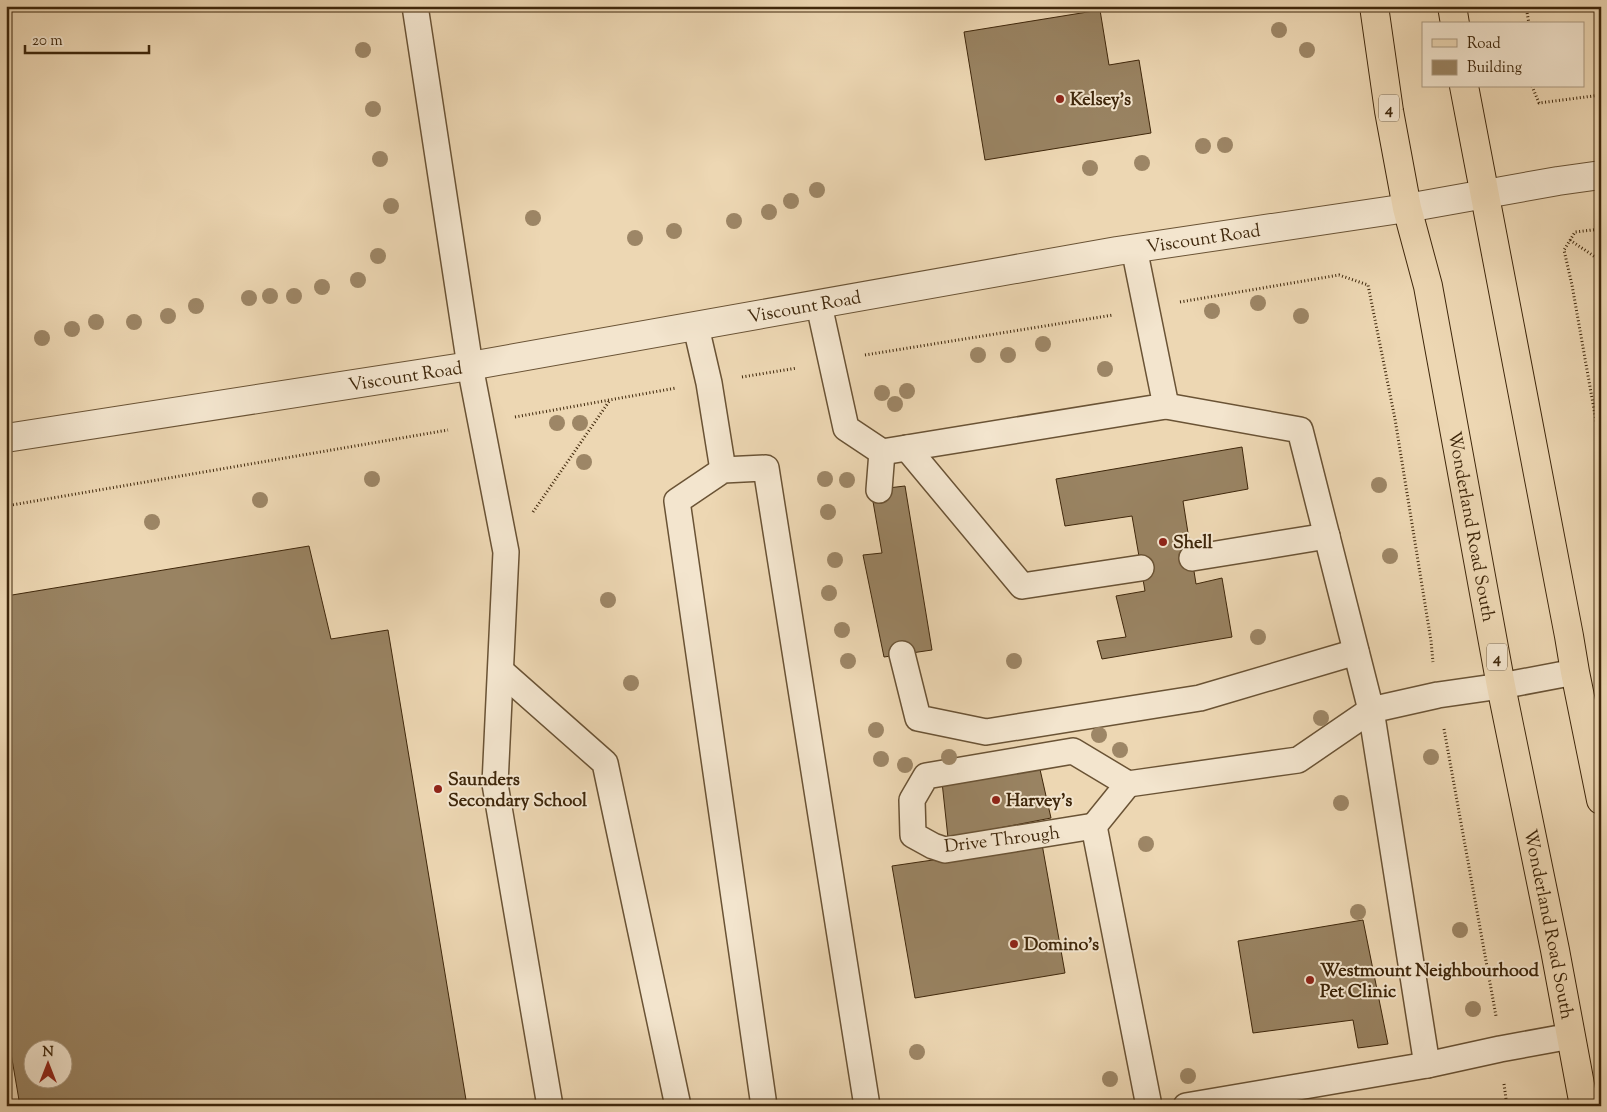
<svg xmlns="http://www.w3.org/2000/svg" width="1607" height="1112" font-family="'Sorts Mill Goudy',serif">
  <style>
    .building { fill: #998362; stroke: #3f270b; fill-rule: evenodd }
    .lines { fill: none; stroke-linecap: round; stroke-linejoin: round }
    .service-casing { stroke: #6a5335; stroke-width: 28 }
    .tertiary-casing { stroke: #6a5335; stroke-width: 30 }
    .primary-casing { stroke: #3f270b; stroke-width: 30 }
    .path { stroke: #3f270b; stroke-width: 3; stroke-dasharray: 1 2.5; stroke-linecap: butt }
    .service { stroke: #f3e5ce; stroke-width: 25 }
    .tertiary { stroke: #f3e5ce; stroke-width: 28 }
    .primary { stroke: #edd7b3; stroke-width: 28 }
    .tree { fill: #9d8666 }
    .poi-dot { fill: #8f2418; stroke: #f3e5ce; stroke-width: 2 }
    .labels { text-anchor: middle; stroke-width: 4; stroke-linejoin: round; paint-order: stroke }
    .shield { fill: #f3e5ce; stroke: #756046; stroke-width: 1 }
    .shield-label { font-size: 16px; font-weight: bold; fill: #3f270b }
    .poi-label { font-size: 18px; font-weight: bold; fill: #3f270b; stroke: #f3e5ce; text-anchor: start }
    .street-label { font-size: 18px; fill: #3f270b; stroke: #f3e5ce }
  </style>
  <rect width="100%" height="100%" fill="#edd7b3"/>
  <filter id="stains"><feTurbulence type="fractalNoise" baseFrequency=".004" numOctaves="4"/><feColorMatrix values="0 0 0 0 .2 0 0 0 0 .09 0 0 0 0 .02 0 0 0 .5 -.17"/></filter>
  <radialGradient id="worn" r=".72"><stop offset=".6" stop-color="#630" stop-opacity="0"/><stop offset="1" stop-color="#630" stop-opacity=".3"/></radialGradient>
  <!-- building -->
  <g class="building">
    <path d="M 1100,10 L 1109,65 L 1139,60 L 1151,133 L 985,160 L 964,32 Z"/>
    <path d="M 1242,447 L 1248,489 L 1183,501 L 1196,584 L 1222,578 L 1232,637 L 1102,659 L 1097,641 L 1126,637 L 1116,596 L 1145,591 L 1132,516 L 1065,526 L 1056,479 Z"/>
    <path d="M 905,486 L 932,650 L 884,657 L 863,555 L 882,553 L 871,490 Z"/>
    <path d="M 309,546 L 331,639 L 388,630 L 467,1106 L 20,1106 L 6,1024 L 6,596 ZM 32,1050 L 62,1050 L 62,1080 L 32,1080 Z"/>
    <path d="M 1039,765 L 1051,818 L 948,838 L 942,782 Z"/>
    <path d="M 1042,844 L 1065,973 L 915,998 L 892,866 Z"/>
    <path d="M 1363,920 L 1388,1044 L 1358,1048 L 1353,1020 L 1253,1033 L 1238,941 Z"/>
  </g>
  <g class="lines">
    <!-- service casing -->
    <g class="service-casing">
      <g id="service">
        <path d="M 415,6 L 470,366 L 506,552 L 495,784 L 550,1106"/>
        <path d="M 819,305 L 846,428 L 882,452 L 1166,406 L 1134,248"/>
        <path d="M 696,327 L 709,383 L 723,470"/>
        <path d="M 1166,406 L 1300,430 L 1371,710 L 1427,1065 L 1500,1049 L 1571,1036"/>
        <path d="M 907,448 L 1022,586 L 1141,568"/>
        <path d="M 879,490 L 882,452"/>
        <path d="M 1192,558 L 1327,536"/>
        <path d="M 902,654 L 918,718 L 986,732 L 1200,698 L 1356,652"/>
        <path d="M 501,671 L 605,763 L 678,1106"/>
        <path d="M 1094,826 L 945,850 L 933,846 L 913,835 L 912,800 L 926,776 L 1073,751 L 1128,784 L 1298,760 L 1371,710 L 1438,695 L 1501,686 L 1575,672"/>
        <path d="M 1094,826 L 1149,1106"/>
        <path d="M 1094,826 L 1128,784"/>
        <path d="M 764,1106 L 677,501 L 723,470 L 766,468 L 867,1106"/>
        <path d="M 1186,1106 L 1427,1065"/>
      </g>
    </g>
    <!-- tertiary casing -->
    <g class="tertiary-casing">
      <g id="tertiary">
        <path id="s1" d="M 6,438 L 470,366 L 1117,251 L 1407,208 L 1558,181 L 1601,175"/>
      </g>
    </g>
    <!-- primary casing -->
    <g class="primary-casing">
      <g id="primary">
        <path id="s2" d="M 1374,6 L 1389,111 L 1407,208 L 1428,286 L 1501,686 L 1555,950 L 1584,1106"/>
        <path d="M 1452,6 L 1455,24"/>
        <path d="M 1464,86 L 1569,636 L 1575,672 L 1601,800"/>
      </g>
    </g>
    <!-- path -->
    <g class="path">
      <path d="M 1526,6 L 1529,24"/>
      <path d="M 1532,86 L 1539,103 L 1601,95"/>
      <path d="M 1601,229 L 1575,232 L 1564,250 L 1572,285 L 1601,449"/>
      <path d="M 1570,240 L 1601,261"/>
      <path d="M 1180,302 L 1339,275 L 1368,285 L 1395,419 L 1431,641 L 1433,662"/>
      <path d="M 865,355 L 1113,315"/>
      <path d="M 742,377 L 797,368"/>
      <path d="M 515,417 L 676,388"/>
      <path d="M 6,506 L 448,430"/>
      <path d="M 533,512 L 610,400"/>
      <path d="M 1444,729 L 1496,1016"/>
      <path d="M 1504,1084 L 1507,1106"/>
    </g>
    <!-- service -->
    <use href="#service" class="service"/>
    <!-- tertiary -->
    <use href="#tertiary" class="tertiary"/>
    <!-- primary -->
    <use href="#primary" class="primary"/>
  </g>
  <!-- trees -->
  <g class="tree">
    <circle cx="1279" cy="30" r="8"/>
    <circle cx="363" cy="50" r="8"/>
    <circle cx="1307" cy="50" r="8"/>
    <circle cx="373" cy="109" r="8"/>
    <circle cx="1225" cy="145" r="8"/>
    <circle cx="1203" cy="146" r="8"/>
    <circle cx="380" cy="159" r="8"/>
    <circle cx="1142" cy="163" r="8"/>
    <circle cx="1090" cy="168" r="8"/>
    <circle cx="817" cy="190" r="8"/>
    <circle cx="791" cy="201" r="8"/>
    <circle cx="391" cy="206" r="8"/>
    <circle cx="769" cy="212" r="8"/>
    <circle cx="533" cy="218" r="8"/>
    <circle cx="734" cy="221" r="8"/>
    <circle cx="674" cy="231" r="8"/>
    <circle cx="635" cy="238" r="8"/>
    <circle cx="378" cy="256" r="8"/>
    <circle cx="358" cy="280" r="8"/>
    <circle cx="322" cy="287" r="8"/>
    <circle cx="270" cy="296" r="8"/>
    <circle cx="294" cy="296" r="8"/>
    <circle cx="249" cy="298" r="8"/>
    <circle cx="1258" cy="303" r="8"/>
    <circle cx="196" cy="306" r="8"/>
    <circle cx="1212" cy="311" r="8"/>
    <circle cx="168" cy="316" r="8"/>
    <circle cx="1301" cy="316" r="8"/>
    <circle cx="96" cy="322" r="8"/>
    <circle cx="134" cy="322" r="8"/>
    <circle cx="72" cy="329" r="8"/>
    <circle cx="42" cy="338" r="8"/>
    <circle cx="1043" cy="344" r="8"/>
    <circle cx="978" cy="355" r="8"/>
    <circle cx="1008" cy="355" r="8"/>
    <circle cx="1105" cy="369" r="8"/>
    <circle cx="907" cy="391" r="8"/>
    <circle cx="882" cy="393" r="8"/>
    <circle cx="895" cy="404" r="8"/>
    <circle cx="557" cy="423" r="8"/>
    <circle cx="580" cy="423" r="8"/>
    <circle cx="584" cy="462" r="8"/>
    <circle cx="372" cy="479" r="8"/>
    <circle cx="825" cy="479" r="8"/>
    <circle cx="847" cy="480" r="8"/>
    <circle cx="1379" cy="485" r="8"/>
    <circle cx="260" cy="500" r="8"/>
    <circle cx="828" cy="512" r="8"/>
    <circle cx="152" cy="522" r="8"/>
    <circle cx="1390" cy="556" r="8"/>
    <circle cx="835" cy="560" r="8"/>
    <circle cx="829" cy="593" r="8"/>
    <circle cx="608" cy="600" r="8"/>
    <circle cx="842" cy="630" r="8"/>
    <circle cx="1258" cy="637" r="8"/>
    <circle cx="848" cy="661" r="8"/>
    <circle cx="1014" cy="661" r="8"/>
    <circle cx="631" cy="683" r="8"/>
    <circle cx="1321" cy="718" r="8"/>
    <circle cx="876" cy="730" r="8"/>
    <circle cx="1099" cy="735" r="8"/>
    <circle cx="1120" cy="750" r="8"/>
    <circle cx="949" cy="757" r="8"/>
    <circle cx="1431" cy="757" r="8"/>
    <circle cx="881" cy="759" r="8"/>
    <circle cx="905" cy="765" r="8"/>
    <circle cx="1341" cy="803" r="8"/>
    <circle cx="1146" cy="844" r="8"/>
    <circle cx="1358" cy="912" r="8"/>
    <circle cx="1460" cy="930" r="8"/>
    <circle cx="1473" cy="1009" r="8"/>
    <circle cx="917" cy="1052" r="8"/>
    <circle cx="1188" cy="1076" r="8"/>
    <circle cx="1110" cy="1079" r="8"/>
  </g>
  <!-- markers -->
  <g class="poi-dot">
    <circle cx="1060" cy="99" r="5"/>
    <circle cx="1163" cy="542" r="5"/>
    <circle cx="438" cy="789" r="5"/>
    <circle cx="996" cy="800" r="5"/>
    <circle cx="1014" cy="944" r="5"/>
    <circle cx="1310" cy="980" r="5"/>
  </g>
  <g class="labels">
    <!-- shield labels -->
    <g class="shield">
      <rect x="1379" y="94.5" width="20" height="27" rx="4"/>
      <rect x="1487" y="643.5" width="20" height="27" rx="4"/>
    </g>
    <g class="shield-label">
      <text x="1389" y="114">4</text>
      <text x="1497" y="663">4</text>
    </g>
    <!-- poi labels -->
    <g class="poi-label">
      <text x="1070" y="105">Kelsey's</text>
      <text x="1173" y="548">Shell</text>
      <text x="448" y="785">Saunders<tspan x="448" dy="21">Secondary School</tspan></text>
      <text x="1006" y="806">Harvey's</text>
      <text x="1024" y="950">Domino's</text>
      <text x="1320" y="976">Westmount Neighbourhood<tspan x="1320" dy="21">Pet Clinic</tspan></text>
    </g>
    <!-- street labels -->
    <g class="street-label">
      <text dy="6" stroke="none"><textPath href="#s1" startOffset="1214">Viscount Road</textPath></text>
      <text dy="6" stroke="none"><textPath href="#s1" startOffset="809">Viscount Road</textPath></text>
      <text dy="6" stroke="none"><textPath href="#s1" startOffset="404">Viscount Road</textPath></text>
      <text dy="6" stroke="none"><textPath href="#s2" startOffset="530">Wonderland Road South</textPath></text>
      <text transform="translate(1002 839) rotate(-7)" y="6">Drive Through</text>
      <text dy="6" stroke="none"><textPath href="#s2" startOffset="935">Wonderland Road South</textPath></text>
    </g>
  </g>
  <!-- margin -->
  <rect width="1607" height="1112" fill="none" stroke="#edd7b3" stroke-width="25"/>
  <rect x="8" y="8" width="1592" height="1097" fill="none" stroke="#3f270b" stroke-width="2.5"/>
  <rect x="12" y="12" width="1582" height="1087" fill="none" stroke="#3f270b"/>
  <!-- legend -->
  <rect x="1422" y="22" width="162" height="65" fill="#f3e5ce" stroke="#ab9980"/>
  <rect x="1432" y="39" width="25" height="8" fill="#edd7b3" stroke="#ab9980"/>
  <text x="1467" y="48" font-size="15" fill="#3f270b">Road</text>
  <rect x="1432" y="60" width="25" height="15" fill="#998362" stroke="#ab9980"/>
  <text x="1467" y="72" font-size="15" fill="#3f270b">Building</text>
  <!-- north arrow -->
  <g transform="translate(48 1064)"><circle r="24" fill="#f3e5ce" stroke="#ab9980"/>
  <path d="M0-4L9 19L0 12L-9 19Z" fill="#8f2418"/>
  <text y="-8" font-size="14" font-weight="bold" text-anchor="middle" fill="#3f270b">N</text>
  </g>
  <!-- scale -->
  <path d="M25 45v8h124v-8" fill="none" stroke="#3f270b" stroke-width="2.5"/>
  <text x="32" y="45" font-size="15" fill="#3f270b" stroke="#f3e5ce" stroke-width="4" paint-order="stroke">20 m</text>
  <rect width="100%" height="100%" filter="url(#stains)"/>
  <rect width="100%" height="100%" fill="url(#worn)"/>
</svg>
